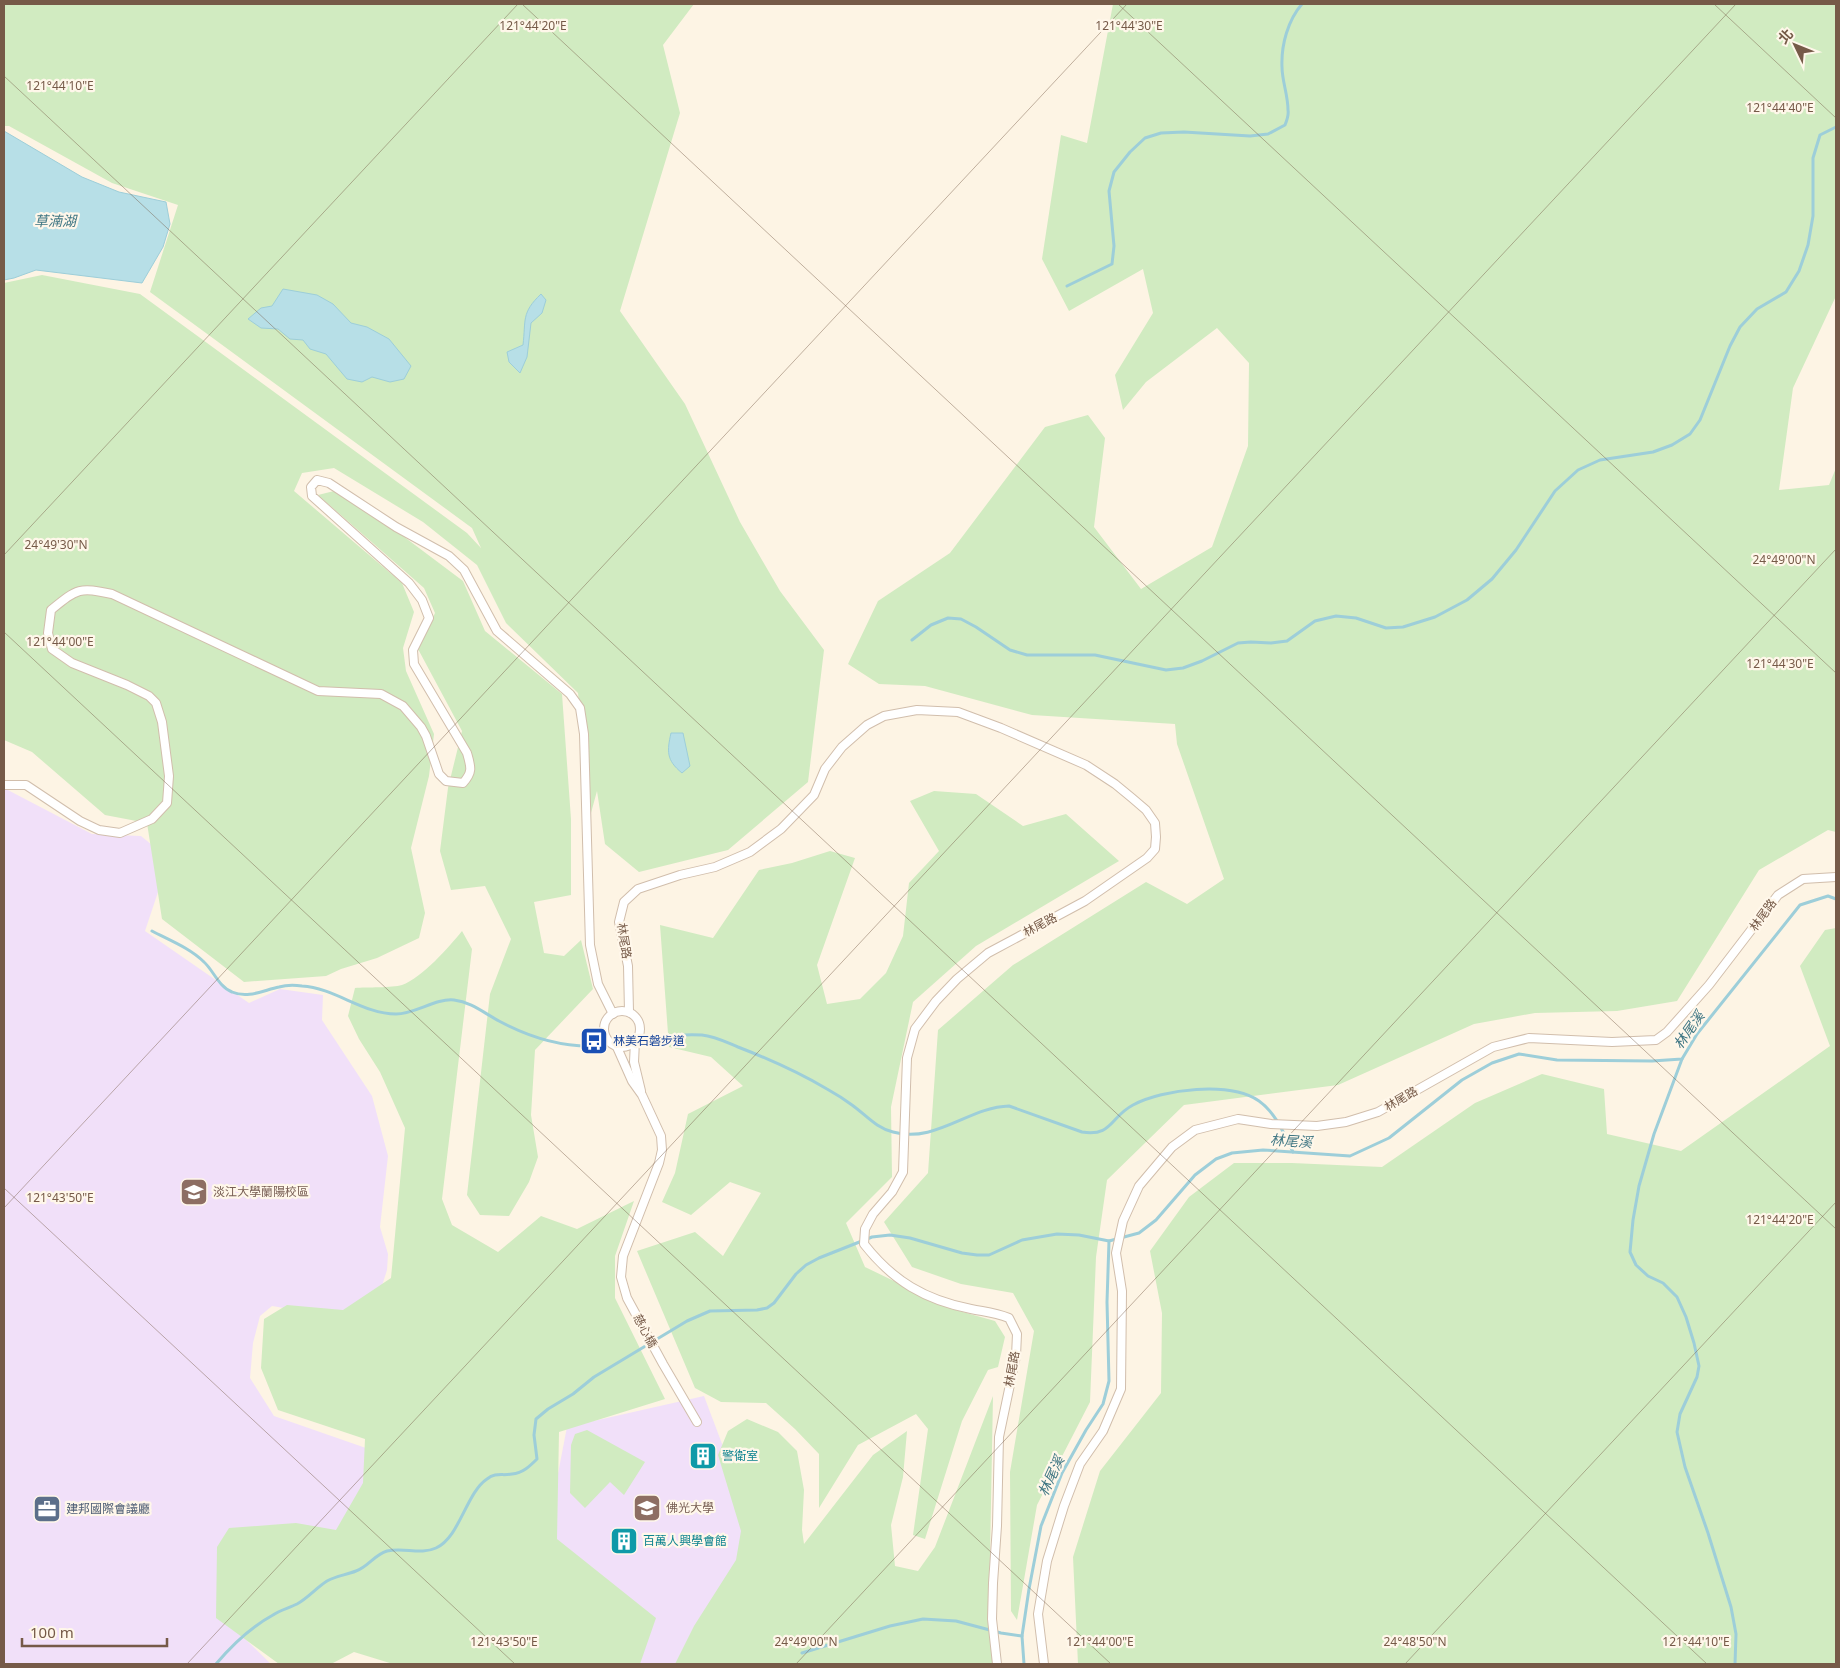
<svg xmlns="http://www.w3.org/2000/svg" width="1840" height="1668" font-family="'Noto Sans','Noto Sans TC',sans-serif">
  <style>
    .education { fill: #f1e0f9 }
    .green { fill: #d1ebc1 }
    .water { fill: #b7dfe7; stroke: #9dced9 }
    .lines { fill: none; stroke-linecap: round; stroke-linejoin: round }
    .stream { stroke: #9dced9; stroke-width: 3 }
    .minor-casing { stroke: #d1beac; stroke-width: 10 }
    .minor { stroke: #fff; stroke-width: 8 }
    .ticks { fill: none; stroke: #765a48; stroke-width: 1; stroke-opacity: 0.45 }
    .labels { text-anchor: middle; stroke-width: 4.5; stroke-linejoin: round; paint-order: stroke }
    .street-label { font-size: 12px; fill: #765a48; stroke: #fff7ea }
    .transit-label { font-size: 12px; fill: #164399; stroke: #fff7ea; text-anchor: start }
    .education-label { font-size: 12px; fill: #785e54; stroke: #fff7ea; text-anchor: start }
    .culture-label { font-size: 12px; fill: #0d838f; stroke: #fff7ea; text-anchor: start }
    .service-label { font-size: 12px; fill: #4e5e75; stroke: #fff7ea; text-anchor: start }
    .water-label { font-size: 14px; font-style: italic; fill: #3f7683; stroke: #fff7ea }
    .ticks-label { font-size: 12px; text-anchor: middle; fill: #765a48; stroke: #fff7ea; stroke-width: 4.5; stroke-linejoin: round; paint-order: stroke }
  </style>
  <rect width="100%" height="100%" fill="#fdf4e4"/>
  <!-- education -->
  <g class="education">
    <path d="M 4,788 L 92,834 L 141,836 L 169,859 L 145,931 L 249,1003 L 280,989 L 323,995 L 322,1020 L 372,1096 L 388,1156 L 380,1227 L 388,1254 L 387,1270 L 380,1292 L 337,1317 L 272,1306 L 260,1316 L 253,1343 L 250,1378 L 274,1416 L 386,1455 L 368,1529 L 235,1629 L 271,1664 L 4,1664 Z"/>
    <path d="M 704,1396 L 736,1481 L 752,1549 L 684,1664 L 637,1664 L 546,1536 L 567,1427 Z"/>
  </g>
  <!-- green -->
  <g class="green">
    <path d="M 4,4 L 694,4 L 663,45 L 680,113 L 620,311 L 685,404 L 740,522 L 780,591 L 824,650 L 808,782 L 728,850 L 639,872 L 605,844 L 597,791 L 591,813 L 578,693 L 506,623 L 477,565 L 423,522 L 334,468 L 302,473 L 294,491 L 402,583 L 414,612 L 403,648 L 406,671 L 434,734 L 429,776 L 411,848 L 425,913 L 419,938 L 377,958 L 341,969 L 326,976 L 244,982 L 162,919 L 147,823 L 105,815 L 32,752 L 4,740 L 4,283 L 42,275 L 140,294 L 467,533 L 481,548 L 472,528 L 150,292 L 178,205 L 112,183 L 9,126 L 4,126 Z"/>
    <path d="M 1113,4 L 1836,4 L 1836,296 L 1793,388 L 1779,490 L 1829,485 L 1836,468 L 1836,832 L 1828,830 L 1759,870 L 1677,1001 L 1617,1011 L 1535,1013 L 1474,1024 L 1338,1085 L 1184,1105 L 1107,1180 L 1096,1257 L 1090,1402 L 1037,1505 L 1017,1620 L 1011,1611 L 1010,1472 L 1034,1331 L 1013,1293 L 961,1284 L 912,1267 L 884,1222 L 928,1173 L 938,1030 L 1013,965 L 1146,882 L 1187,904 L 1224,879 L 1177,744 L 1175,724 L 1032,715 L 925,686 L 879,684 L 848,664 L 878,601 L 950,553 L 1045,427 L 1088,415 L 1105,438 L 1094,527 L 1141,589 L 1212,547 L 1248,446 L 1249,363 L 1217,328 L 1146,382 L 1123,410 L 1115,375 L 1153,313 L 1143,269 L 1069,311 L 1042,259 L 1061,135 L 1087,143 Z"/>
    <path d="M 334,491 L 383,521 L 463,581 L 485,631 L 562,694 L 571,819 L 571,895 L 534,902 L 544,953 L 564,956 L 581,940 L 593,989 L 535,1050 L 531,1115 L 538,1157 L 529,1182 L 509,1216 L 480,1215 L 467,1195 L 490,994 L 511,939 L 485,886 L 451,890 L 440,851 L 448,788 L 462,731 L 418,649 L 435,613 L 424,588 L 318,495 Z"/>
    <path d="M 934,791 L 976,794 L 1023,826 L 1066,814 L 1119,861 L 976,946 L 913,1002 L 891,1107 L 892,1177 L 846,1223 L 865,1267 L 952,1309 L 995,1321 L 1005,1337 L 998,1367 L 988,1370 L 962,1421 L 925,1539 L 913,1535 L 928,1429 L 916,1414 L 858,1445 L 819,1508 L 819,1454 L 795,1429 L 766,1403 L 721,1402 L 695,1388 L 637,1251 L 695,1232 L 723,1256 L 761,1193 L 730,1182 L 691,1215 L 662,1202 L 675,1173 L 688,1114 L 743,1086 L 711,1057 L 669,1047 L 660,925 L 713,938 L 759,870 L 792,863 L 830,851 L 855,858 L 817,965 L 827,1004 L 860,999 L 886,973 L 903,936 L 909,883 L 939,851 L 910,801 Z"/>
    <path d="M 1836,928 L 1836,1664 L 1078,1664 L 1073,1557 L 1100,1471 L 1161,1393 L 1162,1313 L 1150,1251 L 1189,1197 L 1234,1163 L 1292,1163 L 1382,1167 L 1475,1103 L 1542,1074 L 1604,1089 L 1607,1134 L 1681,1151 L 1830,1046 L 1800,966 L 1825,930 Z"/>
    <path d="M 462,931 L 472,949 L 442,1199 L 452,1225 L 498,1252 L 541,1216 L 577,1229 L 634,1201 L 615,1256 L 615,1298 L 665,1399 L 559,1432 L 557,1539 L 656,1618 L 640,1664 L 393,1664 L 354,1652 L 331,1664 L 279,1664 L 216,1618 L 217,1547 L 229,1528 L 296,1523 L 336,1530 L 363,1483 L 365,1439 L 278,1410 L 261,1368 L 264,1319 L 287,1305 L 343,1310 L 391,1278 L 405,1128 L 380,1072 L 359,1039 L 348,1016 L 355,988 C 367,987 392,988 402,985 C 422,978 449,947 462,931 Z"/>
    <path d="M 993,1396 L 989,1610 L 999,1664 L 675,1664 L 694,1626 L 736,1560 L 741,1531 L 718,1455 L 728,1431 L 747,1419 L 778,1432 L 797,1451 L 804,1490 L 802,1530 L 804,1544 L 873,1455 L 907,1431 L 903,1477 L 891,1525 L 895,1566 L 918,1571 L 935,1547 Z"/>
    <path d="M 587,1430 L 645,1462 L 624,1495 L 610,1482 L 585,1508 L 570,1493 L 571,1445 L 575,1434 Z"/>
  </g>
  <!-- water -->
  <g class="water">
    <path d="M 4,131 L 82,177 L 119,192 L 166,202 L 170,224 L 163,247 L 142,283 L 36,270 L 14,278 L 4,280 Z"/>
    <path d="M 283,289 L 317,295 L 333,304 L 351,323 L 367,327 L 389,339 L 411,366 L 404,379 L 390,382 L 372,377 L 362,382 L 347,379 L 326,354 L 310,349 L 303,340 L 290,339 L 278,329 L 261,328 L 248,319 L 261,308 L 272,306 Z"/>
    <path d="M 541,294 L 546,300 L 542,313 L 531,323 L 527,357 L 520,373 L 509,362 L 507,352 L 523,345 C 526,320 521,313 541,294 Z"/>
    <path d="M 671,733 L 683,733 L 690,766 L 682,773 C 666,760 667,751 671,733 Z"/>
  </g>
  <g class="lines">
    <!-- stream -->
    <g class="stream">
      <path d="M 1067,286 L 1112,264 L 1114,246 L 1109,191 L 1114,172 L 1130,152 L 1145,138 L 1161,133 L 1184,132 L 1250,136 L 1268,134 L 1285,125 C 1287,120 1289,115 1288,110 C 1288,95 1282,81 1282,67 C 1281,45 1288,20 1302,4"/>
      <path d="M 912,640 L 931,625 L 948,618 L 961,619 L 976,627 L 1010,650 L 1027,655 L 1095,655 L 1166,670 L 1183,668 L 1202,661 L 1238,643 L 1251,642 L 1271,643 L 1287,641 L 1315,621 L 1336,616 L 1356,618 L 1386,628 L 1403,627 L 1435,617 L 1467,600 L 1492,579 L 1516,550 L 1555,491 L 1578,470 L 1600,460 L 1653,452 L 1672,445 L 1690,434 L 1700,420 L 1730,346 L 1740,327 L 1757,309 L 1786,292 L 1799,271 L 1808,245 L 1813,216 L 1813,158 L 1820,135 L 1836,127"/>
      <path d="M 152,931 C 169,940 190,948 204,962 C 213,970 219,987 232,992 C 248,999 264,990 279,987 C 286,985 295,985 302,986 C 335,988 363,1014 396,1014 C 415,1014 436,998 454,1000 C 471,1002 484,1013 499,1021 C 527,1036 557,1046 589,1046 C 623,1042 668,1033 702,1035 C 714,1036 726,1042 738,1047 C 769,1059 798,1072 827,1089 C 836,1094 844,1099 852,1105 C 866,1115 876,1128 893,1132 C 935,1144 969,1107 1009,1106 L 1082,1132 C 1112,1137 1110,1117 1133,1105 C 1163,1089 1230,1081 1259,1101 C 1276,1113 1284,1134 1293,1152"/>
      <path d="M 1682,1059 L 1654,1134 L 1639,1186 L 1633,1220 L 1630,1252 L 1636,1265 L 1648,1276 L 1663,1283 L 1677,1297 L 1686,1317 L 1694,1343 L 1699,1366 L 1697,1377 L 1680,1414 L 1677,1432 L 1685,1467 L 1708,1533 L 1731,1607 L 1736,1634 L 1735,1664"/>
      <path d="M 802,1653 L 890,1626 L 923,1619 L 956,1621 L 1001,1633 L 1022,1636"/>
      <path d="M 216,1664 C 232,1645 251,1627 273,1615 C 280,1610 289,1608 297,1604 C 308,1598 316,1588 327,1581 C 336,1576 346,1575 356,1571 C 368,1567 374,1555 387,1551 C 403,1547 421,1555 436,1548 C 460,1537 466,1493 487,1479 C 496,1472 502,1476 512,1474 C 523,1473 530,1466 537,1459 L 534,1435 L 536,1419 L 548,1409 L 573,1394 L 594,1377 L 687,1321 L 710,1311 L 757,1310 L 767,1308 L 774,1303 L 796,1274 L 806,1265 L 819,1258 L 872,1237 L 890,1235 L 910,1238 L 962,1253 L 977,1255 L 989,1255 L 1022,1240 L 1057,1234 L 1079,1235 L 1109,1241"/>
      <path d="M 1024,1664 L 1022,1636 L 1029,1589 L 1041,1526 L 1062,1473 L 1086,1430 L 1103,1404 L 1109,1381 L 1107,1302 L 1109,1241 L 1139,1233 L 1156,1220 L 1195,1175 L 1216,1159 L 1232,1153 L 1263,1150 L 1350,1156 L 1389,1138 L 1462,1080 L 1492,1063 L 1519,1054 L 1557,1060 L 1652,1061 L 1682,1059 L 1697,1034 L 1800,905 L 1828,896 L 1836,899"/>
    </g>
    <!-- minor casing -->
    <g class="minor-casing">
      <g id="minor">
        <path d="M 4,785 L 26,785 L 80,821 L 99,830 L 120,833 L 152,819 L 167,803 L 169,776 L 162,722 L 156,703 L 149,696 L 127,685 L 72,663 L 52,649 L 48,633 L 51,610 C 78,588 79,587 112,594 L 318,691 L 381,694 L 403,706 L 421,727 L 426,736 L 439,774 L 446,781 L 463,783 C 473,772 471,767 467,753 L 414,664 L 413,650 L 429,618 L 422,600 L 409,583 L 312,496 L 311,487 L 317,480 L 329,483 L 396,527 L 449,556 L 464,570 L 497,631 L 570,694 L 580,708 L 584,734 L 590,945 L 598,984 L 613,1014"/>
        <circle cx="622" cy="1029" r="18"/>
        <path d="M 629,1012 L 628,966 L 619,922 L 624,902 L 638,889 L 680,875 L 715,867 L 750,852 L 781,829 L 814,795 L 825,769 L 842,747 L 867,725 L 884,716 L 917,710 L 958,712 L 1001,728 L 1086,765 L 1115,784 L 1132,798 L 1146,810 L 1155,823 L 1156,837 L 1155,849 L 1147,858 L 1085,901 L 988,953 L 957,979 L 936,1001 L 915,1029 L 907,1058 L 903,1172 L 892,1192 L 873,1214 L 865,1229 L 864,1244 C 893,1281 925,1300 971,1309 C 986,1312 994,1312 1009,1318 L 1017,1334 L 1016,1356 L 999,1437 L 997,1526 L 993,1583 L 992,1619 L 997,1664"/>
        <path d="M 635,1041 L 634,1062 L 641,1091"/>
        <path d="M 616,1045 L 632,1081 L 642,1095 L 661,1136 L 662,1150 L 659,1163 L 623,1256 L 621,1277 L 627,1298 L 663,1364 L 697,1422"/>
        <path d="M 1044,1664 L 1038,1614 L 1047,1561 L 1064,1506 L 1080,1464 L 1103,1431 L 1121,1389 L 1122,1291 L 1116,1253 L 1123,1221 L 1139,1186 L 1172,1147 L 1195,1130 L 1238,1119 L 1271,1124 L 1317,1126 L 1346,1122 L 1378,1112 L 1493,1047 L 1529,1038 L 1612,1042 L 1656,1040 L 1667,1032 L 1709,985 L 1778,895 L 1803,879 L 1836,877"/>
      </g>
    </g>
    <!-- minor -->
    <use href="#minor" class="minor"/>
  </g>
  <!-- ticks -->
  <path class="ticks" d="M 522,4 L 1836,1229M 1118,4 L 1836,673M 1714,4 L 1836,118M 4,76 L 1707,1664M 4,555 L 518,4M 4,632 L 1111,1664M 4,1188 L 515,1664M 4,1208 L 1127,4M 187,1664 L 1736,4M 796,1664 L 1836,549M 1405,1664 L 1836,1202"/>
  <!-- icons -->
  <defs>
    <g id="bus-square" transform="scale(1.4375)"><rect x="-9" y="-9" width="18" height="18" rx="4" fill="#1a4fb4" stroke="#fff7ea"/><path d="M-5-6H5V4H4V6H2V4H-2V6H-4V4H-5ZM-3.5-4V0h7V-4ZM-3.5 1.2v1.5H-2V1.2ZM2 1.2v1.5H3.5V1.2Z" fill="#fff"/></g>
    <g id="university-square" transform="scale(1.4375)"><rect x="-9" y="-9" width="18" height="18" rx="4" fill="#8d6e63" stroke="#fff7ea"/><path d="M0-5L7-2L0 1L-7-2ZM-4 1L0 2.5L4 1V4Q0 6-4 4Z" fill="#fff"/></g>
    <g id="building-square" transform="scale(1.4375)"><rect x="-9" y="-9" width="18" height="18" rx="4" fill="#0f9aa8" stroke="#fff7ea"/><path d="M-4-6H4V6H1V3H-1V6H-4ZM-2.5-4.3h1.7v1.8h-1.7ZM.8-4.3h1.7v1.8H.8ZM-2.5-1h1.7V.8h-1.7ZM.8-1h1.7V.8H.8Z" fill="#fff"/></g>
    <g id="office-square" transform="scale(1.4375)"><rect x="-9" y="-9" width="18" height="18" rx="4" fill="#5c6f8a" stroke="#fff7ea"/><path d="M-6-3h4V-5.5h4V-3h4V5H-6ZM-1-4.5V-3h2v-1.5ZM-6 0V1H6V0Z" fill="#fff"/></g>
  </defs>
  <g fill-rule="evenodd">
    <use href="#bus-square" x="594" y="1041"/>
    <use href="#university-square" x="194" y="1192"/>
    <use href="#building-square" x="703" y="1456"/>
    <use href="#university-square" x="647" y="1508"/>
    <use href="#office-square" x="47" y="1509"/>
    <use href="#building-square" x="624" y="1541"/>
  </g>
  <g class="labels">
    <!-- street labels -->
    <g class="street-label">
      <text transform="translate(1763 915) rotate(-54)" y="4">林尾路</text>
      <text transform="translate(1040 925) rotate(-28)" y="4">林尾路</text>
      <text transform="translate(624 941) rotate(81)" y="4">林尾路</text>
      <text transform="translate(1401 1099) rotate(-30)" y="4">林尾路</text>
      <text transform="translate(645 1331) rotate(62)" y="4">慈心橋</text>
      <text transform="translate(1012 1369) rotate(-80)" y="4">林尾路</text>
    </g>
    <!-- transit labels -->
    <g class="transit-label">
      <text x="613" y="1045">林美石磐步道</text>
    </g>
    <!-- education labels -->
    <g class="education-label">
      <text x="213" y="1196">淡江大學蘭陽校區</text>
      <text x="666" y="1512">佛光大學</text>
    </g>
    <!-- culture labels -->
    <g class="culture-label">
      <text x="722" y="1460">警衛室</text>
      <text x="643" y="1545">百萬人興學會館</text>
    </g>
    <!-- service labels -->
    <g class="service-label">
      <text x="66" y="1513">建邦國際會議廳</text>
    </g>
    <!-- water labels -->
    <g class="water-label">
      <text x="55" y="226">草湳湖</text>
      <text transform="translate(1689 1030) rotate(-55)" y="5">林尾溪</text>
      <text transform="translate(1291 1141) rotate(4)" y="5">林尾溪</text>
      <text transform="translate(1051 1476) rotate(-65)" y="5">林尾溪</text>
    </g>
  </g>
  <g class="ticks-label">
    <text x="533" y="30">121°44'20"E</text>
    <text x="1129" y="30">121°44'30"E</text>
    <text x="60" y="90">121°44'10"E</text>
    <text x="1780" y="112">121°44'40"E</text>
    <text x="56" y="549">24°49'30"N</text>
    <text x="1784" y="564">24°49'00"N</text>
    <text x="60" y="646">121°44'00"E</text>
    <text x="1780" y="668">121°44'30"E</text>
    <text x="60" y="1202">121°43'50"E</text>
    <text x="1780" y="1224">121°44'20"E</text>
    <text x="806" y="1646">24°49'00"N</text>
    <text x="1415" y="1646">24°48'50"N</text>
    <text x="504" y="1646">121°43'50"E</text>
    <text x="1100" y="1646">121°44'00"E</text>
    <text x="1696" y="1646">121°44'10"E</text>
  </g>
  <!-- border -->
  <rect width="1840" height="1668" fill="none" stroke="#765a48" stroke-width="10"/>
  <!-- north arrow -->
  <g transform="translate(1795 45) rotate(313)" stroke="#fff7ea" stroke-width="4" paint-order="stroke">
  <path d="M0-4L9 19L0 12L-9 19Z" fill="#765a48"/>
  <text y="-8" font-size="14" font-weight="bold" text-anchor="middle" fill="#765a48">北</text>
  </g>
  <!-- scale -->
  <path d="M22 1638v8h145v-8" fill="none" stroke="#765a48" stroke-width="2.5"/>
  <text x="30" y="1638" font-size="15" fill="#765a48" stroke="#fff7ea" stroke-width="4" paint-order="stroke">100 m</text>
</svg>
